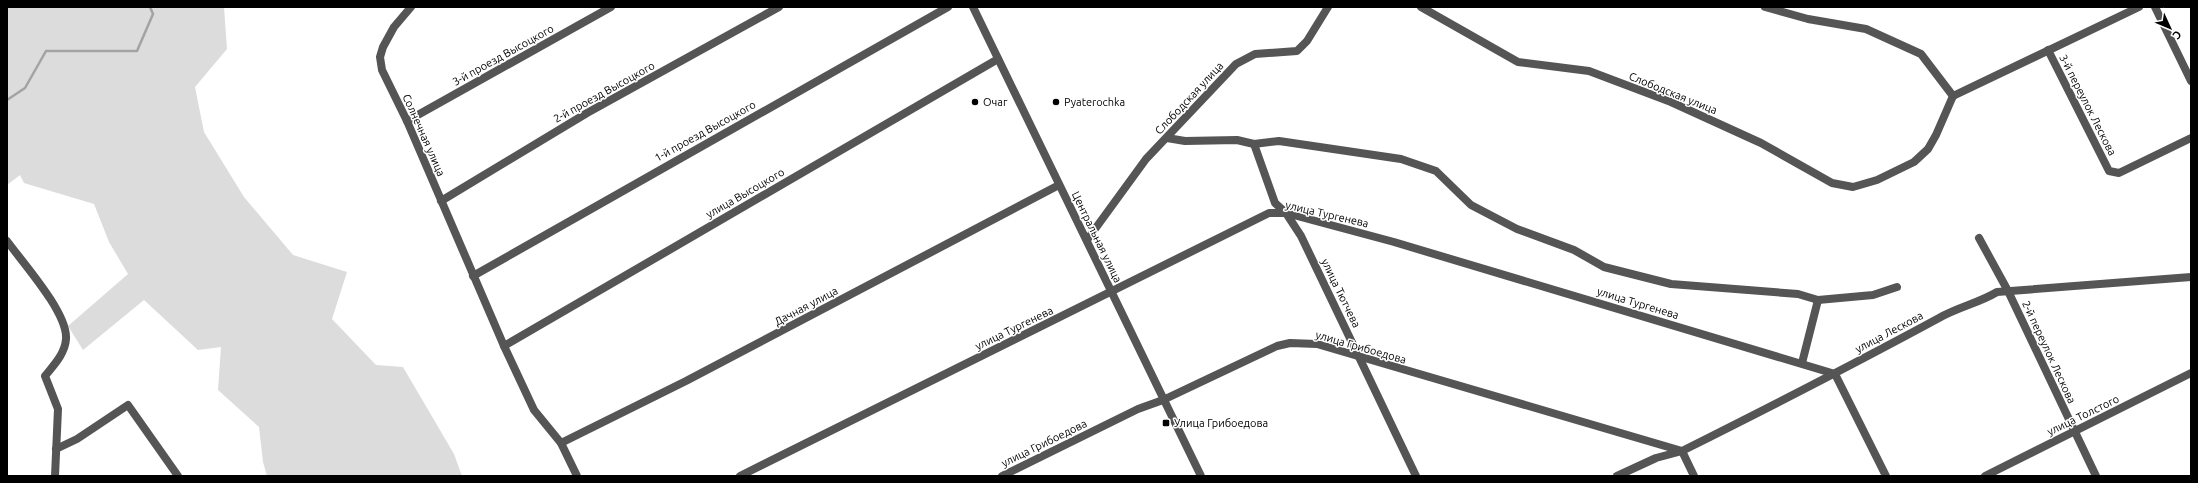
<svg xmlns="http://www.w3.org/2000/svg" width="2198" height="483" font-family="Ubuntu,sans-serif">
  <style>
    .green { fill: #dcdcdc }
    .lines { fill: none; stroke-linecap: round; stroke-linejoin: round }
    .stream { stroke: #a3a3a3; stroke-width: 2.5 }
    .minor { stroke: #555; stroke-width: 8 }
    .tertiary { stroke: #555; stroke-width: 8 }
    .poi-dot { fill: #000; stroke: #fff; stroke-width: 1.5 }
    .labels { text-anchor: middle; stroke-width: 3; stroke-linejoin: round; paint-order: stroke }
    .street-label { font-size: 11px; fill: #000; stroke: #fff }
    .poi-label { font-size: 11px; fill: #000; stroke: #fff; text-anchor: start }
  </style>
  <rect width="100%" height="100%" fill="#fff"/>
  <!-- green -->
  <path class="green" d="M 7,7 L 224,7 L 227,49 L 195,87 L 204,132 L 244,197 L 293,255 L 347,272 L 332,319 L 376,365 L 403,367 L 454,454 L 462,476 L 267,476 L 263,462 L 259,427 L 218,390 L 221,347 L 198,350 L 144,300 L 83,350 L 68,326 L 128,274 L 109,242 L 94,204 L 24,183 L 20,175 L 7,185 Z"/>
  <g class="lines">
    <!-- stream -->
    <path class="stream" d="M 7,100 L 25,88 L 46,51 L 137,51 L 153,14 L 150,7"/>
    <!-- minor -->
    <g class="minor">
      <path d="M 411,7 L 394,27 L 383,47 L 380,57 L 382,70 L 407,121 L 504,346 L 534,410 L 561,443 L 577,476"/>
      <path d="M 1421,7 L 1518,62 L 1589,71 L 1671,102 L 1761,143 L 1832,183 L 1853,187 L 1877,180 L 1914,162 L 1928,149 L 1936,135 L 1953,96"/>
      <path d="M 1765,7 L 1808,19 L 1866,29 L 1921,54 L 1953,96"/>
      <path d="M 2155,7 L 2191,81"/>
      <path d="M 2048,50 L 2109,171 L 2119,173 L 2191,138"/>
      <path d="M 1953,96 L 2139,7"/>
      <path d="M 407,121 L 611,7"/>
      <path d="M 1167,138 L 1185,141 L 1237,140 L 1254,144 L 1279,141 L 1401,159 L 1436,171 L 1471,205 L 1517,229 L 1574,250 L 1604,267 L 1671,284 L 1798,294 L 1818,300 L 1873,295 L 1897,287"/>
      <path d="M 1254,144 L 1275,203 L 1286,213 L 1301,236 L 1416,476"/>
      <path d="M 441,201 L 587,113 L 779,7"/>
      <path d="M 1979,238 L 2008,291 L 2096,476"/>
      <path d="M 1087,240 L 1146,159 L 1236,64 L 1255,54 L 1297,51 L 1307,41 L 1328,7"/>
      <path d="M 7,241 C 23,263 68,313 66,339 C 65,354 53,366 45,376 L 58,409 L 55,476"/>
      <path d="M 473,276 L 948,7"/>
      <path d="M 504,346 L 998,59"/>
      <path d="M 1802,363 L 1818,300"/>
      <path d="M 561,443 L 686,381 L 1059,185"/>
      <path d="M 56,449 L 77,439 L 128,405 L 178,476"/>
      <path d="M 740,476 L 1269,213 L 1286,213 L 1394,242 L 1835,374 L 1886,476"/>
      <path d="M 1002,476 L 1138,409 L 1163,400 L 1277,346 L 1290,343 L 1317,344 L 1682,451 L 1694,476"/>
      <path d="M 1617,476 L 1656,458 L 1682,451 C 1768,408 1854,364 1939,318 C 1958,307 1979,303 1997,292 L 2191,277"/>
      <path d="M 1985,476 L 2191,373"/>
    </g>
    <!-- tertiary -->
    <path class="tertiary" d="M 973,7 L 1201,476"/>
  </g>
  <!-- markers -->
  <g class="poi-dot">
    <circle cx="975" cy="102" r="4"/>
    <circle cx="1056" cy="102" r="4"/>
    <rect x="1162" y="419" width="8" height="8" rx="2"/>
  </g>
  <g class="labels">
    <!-- street labels -->
    <g class="street-label">
      <text transform="translate(503 55) rotate(-29)" y="4">3-й проезд Высоцкого</text>
      <text transform="translate(604 92) rotate(-29)" y="4">2-й проезд Высоцкого</text>
      <text transform="translate(1673 93) rotate(22)" y="4">Слободская улица</text>
      <text transform="translate(1189 98) rotate(-47)" y="4">Слободская улица</text>
      <text transform="translate(2088 105) rotate(63)" y="4">3-й переулок Лескова</text>
      <text transform="translate(705 131) rotate(-29)" y="4">1-й проезд Высоцкого</text>
      <text transform="translate(424 135) rotate(66)" y="4">Солнечная улица</text>
      <text transform="translate(745 193) rotate(-30)" y="4">улица Высоцкого</text>
      <text transform="translate(1327 214) rotate(13)" y="4">улица Тургенева</text>
      <text transform="translate(1097 237) rotate(64)" y="4">Центральная улица</text>
      <text transform="translate(1341 293) rotate(64)" y="4">улица Тютчева</text>
      <text transform="translate(1638 303) rotate(17)" y="4">улица Тургенева</text>
      <text transform="translate(806 306) rotate(-28)" y="4">Дачная улица</text>
      <text transform="translate(1014 328) rotate(-26)" y="4">улица Тургенева</text>
      <text transform="translate(1889 332) rotate(-28)" y="4">улица Лескова</text>
      <text transform="translate(1361 347) rotate(16)" y="4">улица Грибоедова</text>
      <text transform="translate(2049 352) rotate(65)" y="4">2-й переулок Лескова</text>
      <text transform="translate(2083 415) rotate(-26)" y="4">улица Толстого</text>
      <text transform="translate(1044 443) rotate(-26)" y="4">улица Грибоедова</text>
    </g>
    <!-- poi labels -->
    <g class="poi-label">
      <text x="983" y="106">Очаг</text>
      <text x="1064" y="106">Pyaterochka</text>
      <text x="1174" y="427">Улица Грибоедова</text>
    </g>
  </g>
  <!-- border -->
  <rect width="2198" height="483" fill="none" stroke="#000000" stroke-width="16"/>
  <!-- north arrow -->
  <g transform="translate(2170 28) rotate(134)" stroke="#ffffff" stroke-width="3" paint-order="stroke">
  <path d="M0-3L7 15L0 10L-7 15Z" fill="#000000"/>
  <text y="-6" font-size="11" font-weight="bold" text-anchor="middle" fill="#000000">С</text>
  </g>
</svg>
